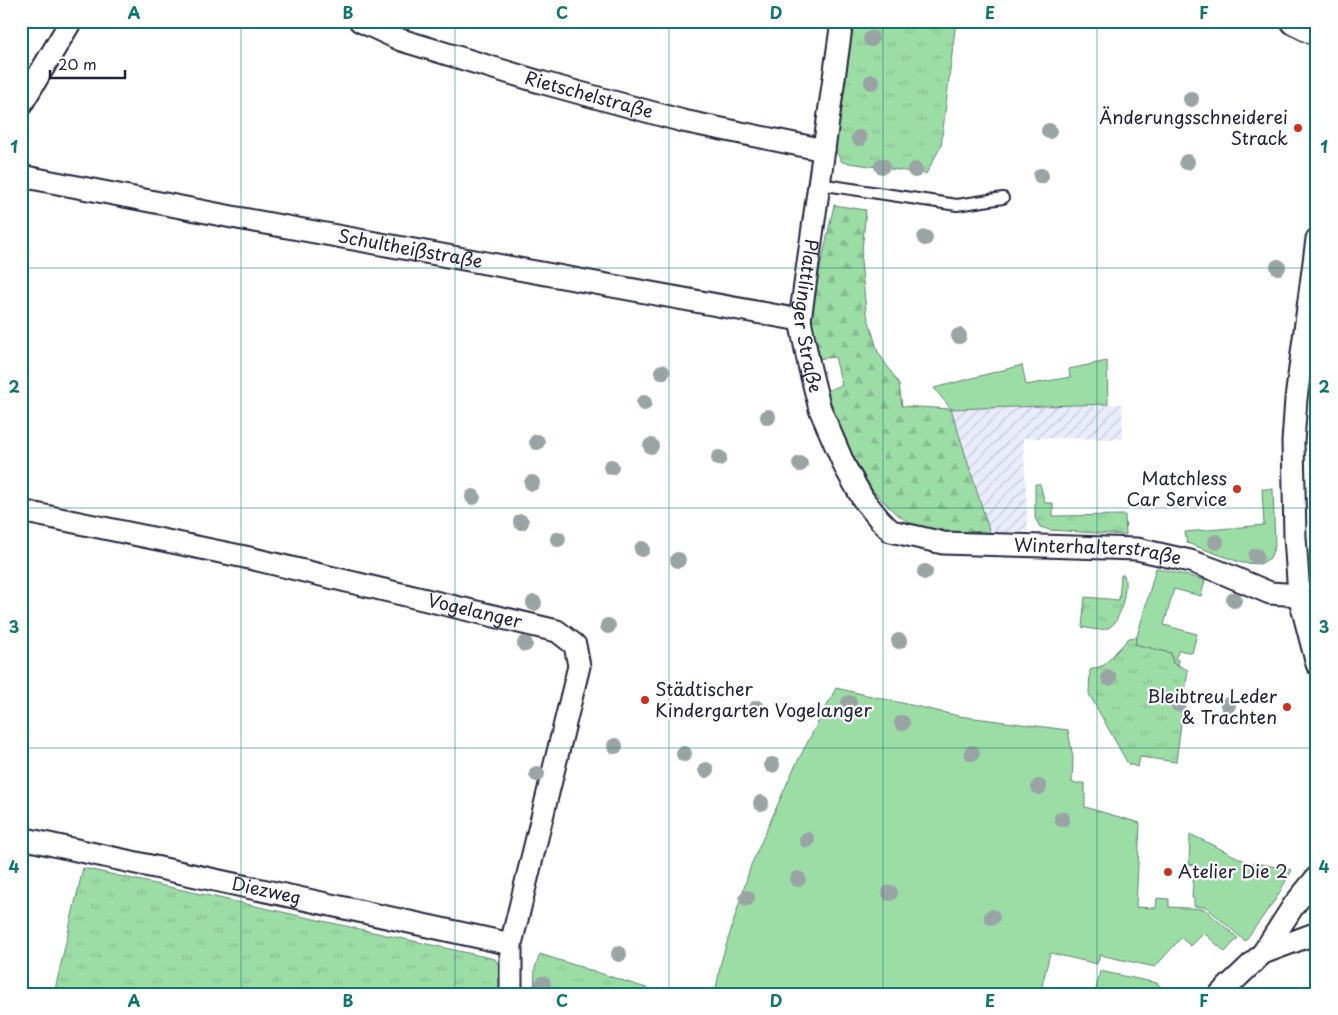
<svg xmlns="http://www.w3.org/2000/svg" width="1338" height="1015" font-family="'Playpen Sans',sans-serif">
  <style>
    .industrial { fill: url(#industrial-furrows) }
    .grass { fill: url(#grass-tufts); stroke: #5f8070 }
    .forest { fill: url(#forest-firs); stroke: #5f8070 }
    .garden { fill: #9cdda6; stroke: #5f8070 }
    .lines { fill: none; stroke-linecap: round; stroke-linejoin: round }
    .service-casing { stroke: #22223b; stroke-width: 14 }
    .minor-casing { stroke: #22223b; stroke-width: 25 }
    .secondary-casing { stroke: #22223b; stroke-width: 31 }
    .service { stroke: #fff; stroke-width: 10 }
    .minor { stroke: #fff; stroke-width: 21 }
    .secondary { stroke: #fff; stroke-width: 28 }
    .tree { fill: #9aa4a5 }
    .grid { fill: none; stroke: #0f766e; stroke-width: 1; stroke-opacity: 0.55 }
    .poi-dot { fill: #c8321e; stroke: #fff; stroke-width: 2 }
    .labels { text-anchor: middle; stroke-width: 4.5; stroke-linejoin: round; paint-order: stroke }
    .street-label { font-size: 18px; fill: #22223b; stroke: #fff }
    .poi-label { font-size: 18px; fill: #22223b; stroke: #fff; text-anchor: end }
    .neatline { fill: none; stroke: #0f766e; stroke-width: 2 }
    .grid-label { font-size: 16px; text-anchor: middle; font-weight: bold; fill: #0f766e }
  </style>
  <defs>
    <pattern id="industrial-furrows" width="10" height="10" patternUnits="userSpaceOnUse" patternTransform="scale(1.25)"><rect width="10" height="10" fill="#e9ecfb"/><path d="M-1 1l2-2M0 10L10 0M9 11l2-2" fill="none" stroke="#c8cad8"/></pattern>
    <pattern id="grass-tufts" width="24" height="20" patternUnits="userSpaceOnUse" patternTransform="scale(1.25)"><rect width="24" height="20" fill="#9cdda6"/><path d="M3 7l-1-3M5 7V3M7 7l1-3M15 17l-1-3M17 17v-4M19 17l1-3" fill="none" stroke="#86bd90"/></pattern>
    <pattern id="forest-firs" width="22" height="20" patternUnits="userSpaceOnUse" patternTransform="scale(1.25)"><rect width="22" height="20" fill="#9cdda6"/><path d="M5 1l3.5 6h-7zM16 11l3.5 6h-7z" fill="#86bd90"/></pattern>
  </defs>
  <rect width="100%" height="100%" fill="#fff"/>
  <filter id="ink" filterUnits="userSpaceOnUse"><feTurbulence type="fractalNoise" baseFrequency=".02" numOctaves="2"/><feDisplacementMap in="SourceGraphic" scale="10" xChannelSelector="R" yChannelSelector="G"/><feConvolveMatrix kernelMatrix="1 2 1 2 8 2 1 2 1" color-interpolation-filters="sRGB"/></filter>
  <g filter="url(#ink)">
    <!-- industrial -->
    <path class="industrial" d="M 1122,404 L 1123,439 L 1023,438 L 1028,531 L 990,533 L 951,409 Z"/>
    <!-- grass -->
    <g class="grass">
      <path d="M 851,21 L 956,21 L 941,146 L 926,174 L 842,162 L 835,150 Z"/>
      <path d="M 1035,484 L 1040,484 L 1045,503 L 1053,503 L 1053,516 L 1125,515 L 1126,535 L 1050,530 L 1040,527 L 1035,518 Z"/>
      <path d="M 1121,575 L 1124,575 C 1128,586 1121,621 1110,627 C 1102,632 1091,629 1082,627 L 1085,597 L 1119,600 Z"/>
      <path d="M 1137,637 L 1135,644 L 1171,653 L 1173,663 L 1188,670 L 1176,762 L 1140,757 L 1138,767 L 1128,764 L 1089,694 L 1090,670 L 1104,665 L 1129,638 Z"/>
      <path d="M 83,868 L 495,959 L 504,974 L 504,994 L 54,994 Z"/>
      <path d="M 540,954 L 665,994 L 534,994 L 535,968 Z"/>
    </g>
    <!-- forest -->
    <path class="forest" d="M 834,205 L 866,210 L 861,261 L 866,311 L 878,352 L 899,384 L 902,406 L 951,409 L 990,533 L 939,533 L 913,525 L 895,513 L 872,490 L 858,465 L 831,413 L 826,391 L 842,385 L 835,357 L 817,359 L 811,310 Z"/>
    <!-- garden -->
    <g class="garden">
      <path d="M 1107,361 L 1108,404 L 951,409 L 934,388 L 1022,365 L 1026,385 L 1070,377 L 1069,369 Z"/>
      <path d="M 1262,489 L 1273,489 L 1275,546 L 1270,558 L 1260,564 L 1242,563 L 1187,543 L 1185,532 L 1264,525 Z"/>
      <path d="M 1156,568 L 1205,580 L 1201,596 L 1174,589 L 1164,625 L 1197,634 L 1192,653 L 1179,650 L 1175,659 L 1178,660 L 1179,667 L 1173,663 L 1171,653 L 1135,644 Z"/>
      <path d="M 836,688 L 959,716 L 1068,730 L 1073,758 L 1072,783 L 1085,783 L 1085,807 L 1140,823 L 1136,907 L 1156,908 L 1157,898 L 1169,899 L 1169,907 L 1204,909 L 1238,938 L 1225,952 L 1204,933 L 1191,946 L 1181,938 L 1155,967 L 1100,955 L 1097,964 L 1050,953 L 1040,994 L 715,994 L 721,962 L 751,865 L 793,770 Z"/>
      <path d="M 1190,834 L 1245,861 L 1292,870 L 1275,900 L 1245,941 L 1206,907 L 1194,906 L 1194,898 L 1192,898 L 1194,865 L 1189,864 Z"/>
      <path d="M 1100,971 L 1157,983 L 1169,994 L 1095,994 Z"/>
    </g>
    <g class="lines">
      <!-- service casing -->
      <g class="service-casing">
        <path id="service" d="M 819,184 L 957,205 L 1003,198"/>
      </g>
      <!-- minor casing -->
      <g class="minor-casing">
        <g id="minor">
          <path id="s1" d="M 360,21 L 401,40 L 540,82 L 683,121 L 824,150"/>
          <path id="s2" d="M 842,21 L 800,320 L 809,365 L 820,409 L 845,467 L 863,499 L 880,520 L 891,531 L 943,543 L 1137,549 L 1190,561 L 1218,571 L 1270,593 L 1299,595"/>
          <path d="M 21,105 L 71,21"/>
          <path id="s3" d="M 21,176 L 232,217 L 800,320"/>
          <path d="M 1317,239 L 1296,399 L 1293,442 L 1295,537 L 1299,595 L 1317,664"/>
          <path id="s4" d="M 21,511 L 245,557 L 557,631 L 575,645 L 579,666 L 511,944 L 511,994"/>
          <path id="s5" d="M 21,838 L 511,944"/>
          <path d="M 1263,953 L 1294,905 L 1317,877"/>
          <path d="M 1220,994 L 1263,953 L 1317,933"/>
        </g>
      </g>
      <!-- secondary casing -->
      <g class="secondary-casing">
        <path id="secondary" d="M 1295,21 L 1317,32"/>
      </g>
      <!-- service -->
      <use href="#service" class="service"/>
      <!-- minor -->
      <use href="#minor" class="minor"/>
      <!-- secondary -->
      <use href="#secondary" class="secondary"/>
    </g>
    <!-- trees -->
    <g class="tree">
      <circle cx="871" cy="39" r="8"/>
      <circle cx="872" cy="82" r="8"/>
      <circle cx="1191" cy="99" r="8"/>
      <circle cx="1049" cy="131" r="8"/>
      <circle cx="859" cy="138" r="8"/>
      <circle cx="1187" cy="162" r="8"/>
      <circle cx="882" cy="166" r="8"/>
      <circle cx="915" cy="170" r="8"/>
      <circle cx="1041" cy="176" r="8"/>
      <circle cx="925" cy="238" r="8"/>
      <circle cx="1278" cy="267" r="8"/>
      <circle cx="959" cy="336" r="8"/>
      <circle cx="662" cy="372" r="8"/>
      <circle cx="644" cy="403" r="8"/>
      <circle cx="768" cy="417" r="8"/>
      <circle cx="537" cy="442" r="8"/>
      <circle cx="651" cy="446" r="8"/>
      <circle cx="719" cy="458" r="8"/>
      <circle cx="800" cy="464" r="8"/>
      <circle cx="611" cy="467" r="8"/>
      <circle cx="532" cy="483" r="8"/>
      <circle cx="473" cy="497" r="8"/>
      <circle cx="521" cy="522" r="8"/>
      <circle cx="558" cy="539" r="8"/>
      <circle cx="1216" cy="542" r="8"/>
      <circle cx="642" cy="549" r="8"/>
      <circle cx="1256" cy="556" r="8"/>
      <circle cx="678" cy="560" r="8"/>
      <circle cx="925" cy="572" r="8"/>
      <circle cx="1234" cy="600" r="8"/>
      <circle cx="534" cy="603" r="8"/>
      <circle cx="608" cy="626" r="8"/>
      <circle cx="899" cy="641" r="8"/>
      <circle cx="525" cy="644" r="8"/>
      <circle cx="1109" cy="678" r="8"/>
      <circle cx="849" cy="703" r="8"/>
      <circle cx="1178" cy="704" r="8"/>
      <circle cx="1228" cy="705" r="8"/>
      <circle cx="757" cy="708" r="8"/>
      <circle cx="902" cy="723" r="8"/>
      <circle cx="615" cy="746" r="8"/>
      <circle cx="972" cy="753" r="8"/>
      <circle cx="684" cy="754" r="8"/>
      <circle cx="772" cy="765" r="8"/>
      <circle cx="706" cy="770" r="8"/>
      <circle cx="537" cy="774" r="8"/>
      <circle cx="1039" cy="787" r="8"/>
      <circle cx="761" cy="803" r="8"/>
      <circle cx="1062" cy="819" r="8"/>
      <circle cx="807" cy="840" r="8"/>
      <circle cx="798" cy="879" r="8"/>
      <circle cx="890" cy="893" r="8"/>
      <circle cx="747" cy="898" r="8"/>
      <circle cx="992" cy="917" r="8"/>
      <circle cx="619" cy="954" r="8"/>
      <circle cx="543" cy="984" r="8"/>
    </g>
  </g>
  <!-- grid -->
  <path class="grid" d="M 241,21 L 241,994M 455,21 L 455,994M 669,21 L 669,994M 883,21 L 883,994M 1097,21 L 1097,994M 21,268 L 1317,268M 21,508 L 1317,508M 21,748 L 1317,748"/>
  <!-- markers -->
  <g class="poi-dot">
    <circle cx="1298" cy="128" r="5"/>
    <circle cx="1237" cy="489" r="5"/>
    <circle cx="645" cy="700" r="5"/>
    <circle cx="1287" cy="707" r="5"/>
    <circle cx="1168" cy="872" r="5"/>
  </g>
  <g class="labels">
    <!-- street labels -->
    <g class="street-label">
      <text dy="6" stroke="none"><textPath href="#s1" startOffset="241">Rietschelstraße</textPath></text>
      <text dy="6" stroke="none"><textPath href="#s3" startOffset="396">Schultheißstraße</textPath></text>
      <text dy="6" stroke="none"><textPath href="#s2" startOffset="298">Plattlinger Straße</textPath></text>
      <text dy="6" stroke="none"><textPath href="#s2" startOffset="744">Winterhalterstraße</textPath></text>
      <text dy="6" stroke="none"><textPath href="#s4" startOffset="465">Vogelanger</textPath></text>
      <text dy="6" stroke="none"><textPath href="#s5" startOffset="251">Diezweg</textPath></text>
    </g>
    <!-- poi labels -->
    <g class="poi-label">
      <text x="1288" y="124">Änderungsschneiderei<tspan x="1288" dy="21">Strack</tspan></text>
      <text x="1227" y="485">Matchless<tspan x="1227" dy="21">Car Service</tspan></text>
      <text x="655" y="696" text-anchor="start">Städtischer<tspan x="655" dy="21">Kindergarten Vogelanger</tspan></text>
      <text x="1277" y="703">Bleibtreu Leder<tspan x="1277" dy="21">&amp; Trachten</tspan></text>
      <text x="1178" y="878" text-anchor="start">Atelier Die 2</text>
    </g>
  </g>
  <!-- margin -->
  <rect width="1338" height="1015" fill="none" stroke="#fff" stroke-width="55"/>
  <!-- scale -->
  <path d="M50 70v8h75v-8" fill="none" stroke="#22223b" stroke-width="2.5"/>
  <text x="58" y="70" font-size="15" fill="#22223b" stroke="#ffffff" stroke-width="4" paint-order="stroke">20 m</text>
  <rect x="28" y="28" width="1282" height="960" class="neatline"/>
  <g class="grid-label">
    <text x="134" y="19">A</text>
    <text x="348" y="19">B</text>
    <text x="562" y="19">C</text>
    <text x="776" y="19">D</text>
    <text x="990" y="19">E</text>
    <text x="1204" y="19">F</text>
    <text x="14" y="153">1</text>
    <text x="1324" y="153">1</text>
    <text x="14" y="393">2</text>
    <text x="1324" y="393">2</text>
    <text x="14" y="633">3</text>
    <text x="1324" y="633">3</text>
    <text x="14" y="873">4</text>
    <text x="1324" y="873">4</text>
    <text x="134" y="1007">A</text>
    <text x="348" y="1007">B</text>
    <text x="562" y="1007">C</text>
    <text x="776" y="1007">D</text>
    <text x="990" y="1007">E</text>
    <text x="1204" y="1007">F</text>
  </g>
</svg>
